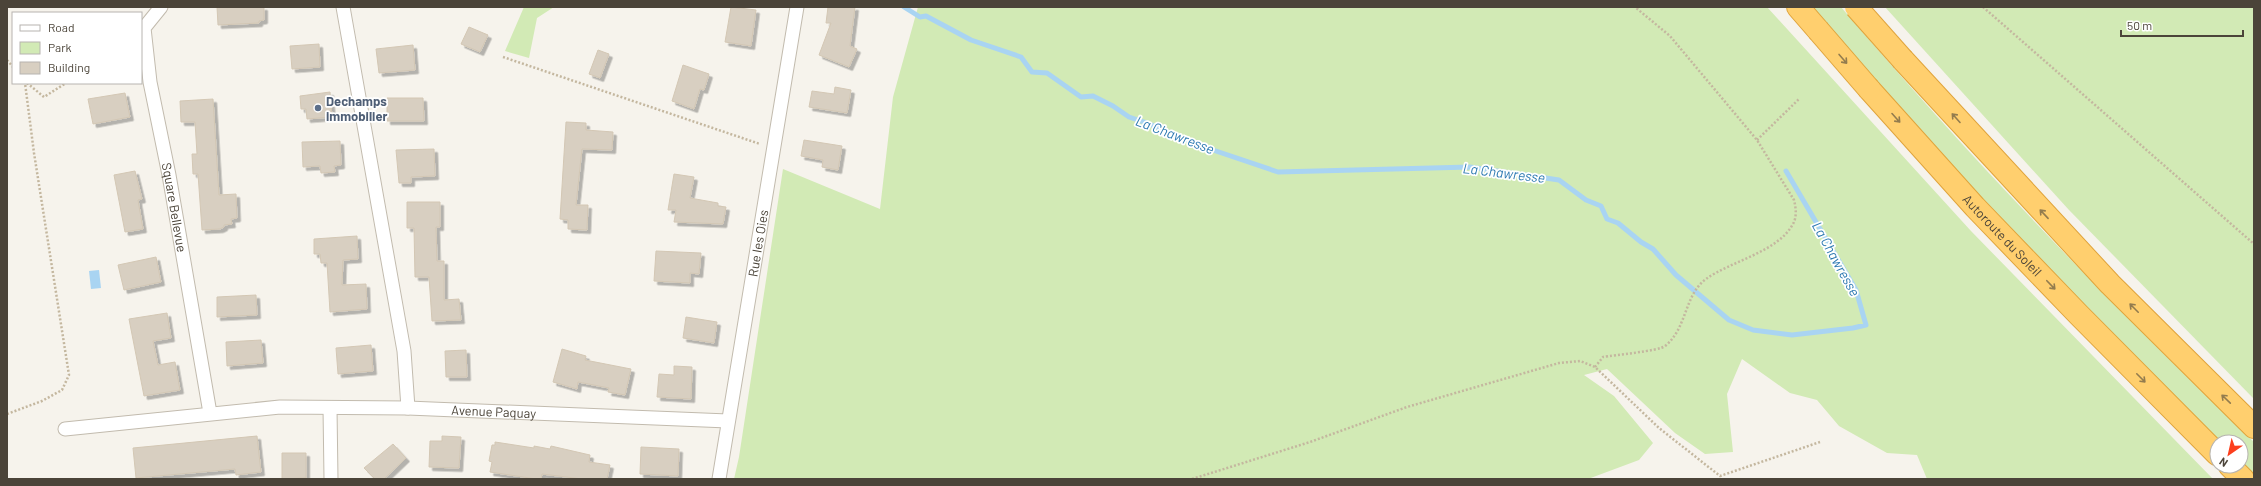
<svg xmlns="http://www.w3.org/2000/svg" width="2261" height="486" font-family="Barlow,sans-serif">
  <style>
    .green { fill: #d2eab5 }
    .water { fill: #a9d4f2 }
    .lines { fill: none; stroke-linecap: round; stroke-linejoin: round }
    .stream { stroke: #a9d4f2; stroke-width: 5 }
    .building { fill: #d8cfc1; stroke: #d3c7b4; filter: url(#shadow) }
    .street-casing { stroke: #c2bbae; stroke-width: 15 }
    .highway-casing { stroke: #e0a43c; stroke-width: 24 }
    .path { stroke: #c4b79f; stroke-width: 2.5; stroke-dasharray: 2 2; stroke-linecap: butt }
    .street { stroke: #fff; stroke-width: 13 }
    .highway { stroke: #ffcf6e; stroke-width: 22 }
    .highway-bridge-casing { stroke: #e0a43c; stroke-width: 24; stroke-linecap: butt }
    .highway-bridge { stroke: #ffcf6e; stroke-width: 22 }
    .oneway { stroke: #937c4e }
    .service-dot { fill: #5c6f8a; stroke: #fff; stroke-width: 1.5 }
    .labels { text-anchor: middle; stroke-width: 3.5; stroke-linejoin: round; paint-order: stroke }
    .service-label { font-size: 13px; font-weight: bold; fill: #4e5e75; stroke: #fff; text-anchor: start }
    .street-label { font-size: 13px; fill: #4b4439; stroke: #fff }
    .water-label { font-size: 14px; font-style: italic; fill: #2e7ab2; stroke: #fff }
  </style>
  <defs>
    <filter id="shadow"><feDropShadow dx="3.5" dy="3.5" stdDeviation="0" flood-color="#0004"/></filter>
  </defs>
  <rect width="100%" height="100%" fill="#f6f3ec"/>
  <!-- green -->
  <g class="green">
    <path d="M 524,7 L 554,7 L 537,18 L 529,58 L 505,51 Z"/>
    <path d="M 918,7 L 1767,7 L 1971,231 L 2213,479 L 1927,479 L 1917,455 L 1887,453 L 1839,426 L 1817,400 L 1790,393 L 1742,359 L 1727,394 L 1733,452 L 1705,454 L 1675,433 L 1607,369 L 1584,375 L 1614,396 L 1653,443 L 1639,460 L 1588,479 L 734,479 L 739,457 L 783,169 L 880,209 L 893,97 Z"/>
    <path d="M 1811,7 L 1841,7 C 1971,159 2110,304 2254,442 L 2254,474 L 2241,461 L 2241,442 L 2221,442 L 2151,375 L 1982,199 Z"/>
    <path d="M 1885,7 L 2254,7 L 2254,399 L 2069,210 Z"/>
  </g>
  <!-- water -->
  <path class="water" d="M 99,270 L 101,288 L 91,289 L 89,271 Z"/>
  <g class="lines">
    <!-- stream -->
    <path class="stream" d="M 904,7 L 920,17 L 926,16 L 971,40 L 1021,57 L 1032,72 L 1047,73 L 1081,97 L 1093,96 L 1113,106 L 1129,117 L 1147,123 L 1201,146 L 1278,172 L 1470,167 L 1559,180 L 1586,200 L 1601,206 L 1607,219 L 1618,223 L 1641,242 L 1653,249 L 1676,275 L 1729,320 L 1753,330 L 1792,335 L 1853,328 L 1866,325 L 1856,290 L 1786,171"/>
  </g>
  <!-- building -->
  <g class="building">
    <path d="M 217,7 L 264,7 L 264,20 L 259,21 L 259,23 L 218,25 Z"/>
    <path d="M 731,7 L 756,10 L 751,46 L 725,42 Z"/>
    <path d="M 828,7 L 855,7 L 850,46 L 857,49 L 849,67 L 819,55 L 831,23 L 826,23 Z"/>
    <path d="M 469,27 L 488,35 L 480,52 L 461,44 Z"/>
    <path d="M 319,44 L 320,67 L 292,69 L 290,46 Z"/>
    <path d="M 413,45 L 415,70 L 379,73 L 376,49 Z"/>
    <path d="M 598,50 L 609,54 L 600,78 L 589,74 Z"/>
    <path d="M 683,65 L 709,74 L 704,90 L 700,89 L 694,109 L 672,101 Z"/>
    <path d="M 835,87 L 851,90 L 847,113 L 809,107 L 812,91 L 834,94 Z"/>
    <path d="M 330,92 L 332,117 L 307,119 L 306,109 L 301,109 L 300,96 Z"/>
    <path d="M 125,93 L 130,117 L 93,124 L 88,99 Z"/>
    <path d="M 387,98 L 423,98 L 424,121 L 387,121 Z"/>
    <path d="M 213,99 L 219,195 L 236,194 L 237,218 L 231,219 L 232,224 L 224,225 L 224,227 L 220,229 L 202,230 L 198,174 L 193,174 L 192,154 L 197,154 L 195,122 L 181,122 L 180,101 Z"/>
    <path d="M 566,122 L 586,123 L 586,130 L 613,132 L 612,150 L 582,149 L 576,205 L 588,205 L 587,230 L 568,229 L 568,220 L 560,219 Z"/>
    <path d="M 804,140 L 842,146 L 838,170 L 822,167 L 823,160 L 801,156 Z"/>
    <path d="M 340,141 L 341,165 L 334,166 L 335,172 L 321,173 L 320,166 L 303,167 L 302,142 Z"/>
    <path d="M 434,149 L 435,176 L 411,177 L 411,183 L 399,183 L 396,150 Z"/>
    <path d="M 135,171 L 142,199 L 138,200 L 143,229 L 125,232 L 114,175 Z"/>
    <path d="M 674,174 L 694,177 L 690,198 L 718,203 L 718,206 L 726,207 L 723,224 L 674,222 L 676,210 L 668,210 Z"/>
    <path d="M 407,202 L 440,202 L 440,227 L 436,227 L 437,261 L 444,261 L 444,300 L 459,299 L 461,320 L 432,321 L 429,277 L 415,277 L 414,228 L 407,228 Z"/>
    <path d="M 357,236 L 358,259 L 343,260 L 342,285 L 366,284 L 367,309 L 330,312 L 327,263 L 321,263 L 320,254 L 314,254 L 314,239 Z"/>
    <path d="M 656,251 L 701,253 L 699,274 L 690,273 L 690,283 L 654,281 Z"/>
    <path d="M 156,257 L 161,282 L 124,290 L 118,265 Z"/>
    <path d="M 256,295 L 257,315 L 217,317 L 217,297 Z"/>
    <path d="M 167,313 L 171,338 L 153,341 L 158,365 L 175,362 L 180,390 L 144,396 L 129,319 Z"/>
    <path d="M 686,317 L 717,322 L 714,343 L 683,338 Z"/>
    <path d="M 261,340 L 263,363 L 227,366 L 226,342 Z"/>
    <path d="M 371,345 L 373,371 L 338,374 L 336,348 Z"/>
    <path d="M 562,349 L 586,356 L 585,360 L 631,369 L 625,395 L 608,392 L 609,388 L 578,382 L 577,389 L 553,382 Z"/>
    <path d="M 466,350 L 467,377 L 446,377 L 445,351 Z"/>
    <path d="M 674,366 L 692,367 L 691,399 L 657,397 L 659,374 L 674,375 Z"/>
    <path d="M 257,436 L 261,472 L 236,475 L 235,469 L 136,478 L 133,448 Z"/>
    <path d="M 442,436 L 461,437 L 459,468 L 429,467 L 430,441 L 442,441 Z"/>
    <path d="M 495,442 L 534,448 L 534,446 L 550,449 L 551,446 L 590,455 L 589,462 L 610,465 L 607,479 L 582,479 L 542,474 L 541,479 L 536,479 L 490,472 L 492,462 L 489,461 L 492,445 L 495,445 Z"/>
    <path d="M 393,444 L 406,458 L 384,479 L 375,479 L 364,468 Z"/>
    <path d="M 641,447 L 679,449 L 678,476 L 640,474 Z"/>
    <path d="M 282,453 L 306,453 L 306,478 L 282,479 Z"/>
  </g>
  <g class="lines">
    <!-- street casing -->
    <g class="street-casing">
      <g id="street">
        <path id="s1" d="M 161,7 L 144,28 L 150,82 L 169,175 L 210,413"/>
        <path d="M 343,7 L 404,351 L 408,408"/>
        <path d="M 330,408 L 331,479"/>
        <path id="s2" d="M 65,429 L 280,407 L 408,408 L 728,421"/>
        <path id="s3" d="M 719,479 L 797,7"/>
      </g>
    </g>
    <!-- highway casing -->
    <g class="highway-casing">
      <g id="highway">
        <path d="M 1798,7 L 1818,30"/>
        <path d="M 1903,60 L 2110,284 L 2254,427"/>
        <path id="s4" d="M 1869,89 L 1975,207 L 2079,315 L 2217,454"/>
        <path d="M 2230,466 L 2243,479"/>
      </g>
    </g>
    <!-- path -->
    <g class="path">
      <path d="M 1983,7 L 2254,244"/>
      <path d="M 503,57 L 760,144"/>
      <path d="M 7,60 L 13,67"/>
      <path d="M 27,83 L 44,97 L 66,83"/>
      <path d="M 1757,140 L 1799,99"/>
      <path d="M 1595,367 L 1603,357 C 1614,355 1659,351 1665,346 C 1687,329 1684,295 1706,279 C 1731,261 1778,252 1793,224 C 1797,217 1796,208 1794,200 L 1757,140 L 1670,36 L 1635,7"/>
      <path d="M 7,414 L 42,401 L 62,390 L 69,375 L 34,153 L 25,83"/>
      <path d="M 1192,479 L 1310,442 L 1407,407 L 1559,363 L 1580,361 L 1595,367 L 1659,428 L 1720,476 L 1820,442"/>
    </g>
    <!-- street -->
    <use href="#street" class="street"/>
    <!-- highway -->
    <use href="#highway" class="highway"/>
    <!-- highway-bridge casing -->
    <g class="highway-bridge-casing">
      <g id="highway-bridge">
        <path d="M 1856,7 L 1903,60"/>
        <path d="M 1818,30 L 1869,89"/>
      </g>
    </g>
    <!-- highway-bridge -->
    <use href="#highway-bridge" class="highway-bridge"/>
  </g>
  <!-- one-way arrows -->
  <defs><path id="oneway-shaft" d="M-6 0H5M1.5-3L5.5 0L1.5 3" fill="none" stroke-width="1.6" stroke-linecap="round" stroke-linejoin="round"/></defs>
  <g class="oneway">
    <use href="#oneway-shaft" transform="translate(1843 59) rotate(49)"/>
    <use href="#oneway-shaft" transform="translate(1896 118) rotate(48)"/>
    <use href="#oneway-shaft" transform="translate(1956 118) rotate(-132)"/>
    <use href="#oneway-shaft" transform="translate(2044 214) rotate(-133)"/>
    <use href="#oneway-shaft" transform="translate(2051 285) rotate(46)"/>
    <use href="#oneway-shaft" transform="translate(2134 308) rotate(-135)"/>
    <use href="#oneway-shaft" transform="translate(2141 378) rotate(45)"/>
    <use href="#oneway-shaft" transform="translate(2226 399) rotate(-136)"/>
  </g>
  <!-- markers -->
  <circle class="service-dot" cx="318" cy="108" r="4"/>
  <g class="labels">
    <!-- service labels -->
    <g class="service-label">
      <text x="326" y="106">Dechamps<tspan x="326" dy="15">immobilier</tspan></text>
    </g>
    <!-- street labels -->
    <g class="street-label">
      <text dy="5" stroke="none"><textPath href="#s1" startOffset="209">Square Bellevue</textPath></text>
      <text dy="5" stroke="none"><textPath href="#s4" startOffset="198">Autoroute du Soleil</textPath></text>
      <text dy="5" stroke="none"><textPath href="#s3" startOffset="239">Rue les Oies</textPath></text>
      <text dy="5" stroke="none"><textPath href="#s2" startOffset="430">Avenue Paquay</textPath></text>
    </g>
    <!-- water labels -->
    <g class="water-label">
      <text transform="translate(1175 135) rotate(21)" y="5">La Chawresse</text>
      <text transform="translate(1504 173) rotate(7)" y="5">La Chawresse</text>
      <text transform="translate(1836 259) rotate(61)" y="5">La Chawresse</text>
    </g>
  </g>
  <!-- border -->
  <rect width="2261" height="486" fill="none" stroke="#4b4439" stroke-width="16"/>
  <!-- legend -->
  <rect x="12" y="12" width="130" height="72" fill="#ffffff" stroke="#b7b4b0"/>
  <rect x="20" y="25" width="20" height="6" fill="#ffffff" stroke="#b7b4b0"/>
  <text x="48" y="32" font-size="12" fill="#4b4439">Road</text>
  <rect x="20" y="42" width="20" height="12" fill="#d2eab5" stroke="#b7b4b0"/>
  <text x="48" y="52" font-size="12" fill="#4b4439">Park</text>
  <rect x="20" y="62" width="20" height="12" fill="#d8cfc1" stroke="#b7b4b0"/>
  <text x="48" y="72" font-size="12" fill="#4b4439">Building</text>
  <!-- north arrow -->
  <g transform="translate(2229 454) rotate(214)"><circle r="19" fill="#ffffff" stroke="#b7b4b0"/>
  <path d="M0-3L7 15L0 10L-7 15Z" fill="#fc3f1d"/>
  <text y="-6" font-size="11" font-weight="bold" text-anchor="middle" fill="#4b4439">N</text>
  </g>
  <!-- scale -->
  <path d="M2121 30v6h122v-6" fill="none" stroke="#4b4439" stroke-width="2"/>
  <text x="2127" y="30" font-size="12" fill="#4b4439" stroke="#ffffff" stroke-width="3" paint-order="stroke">50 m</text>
</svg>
